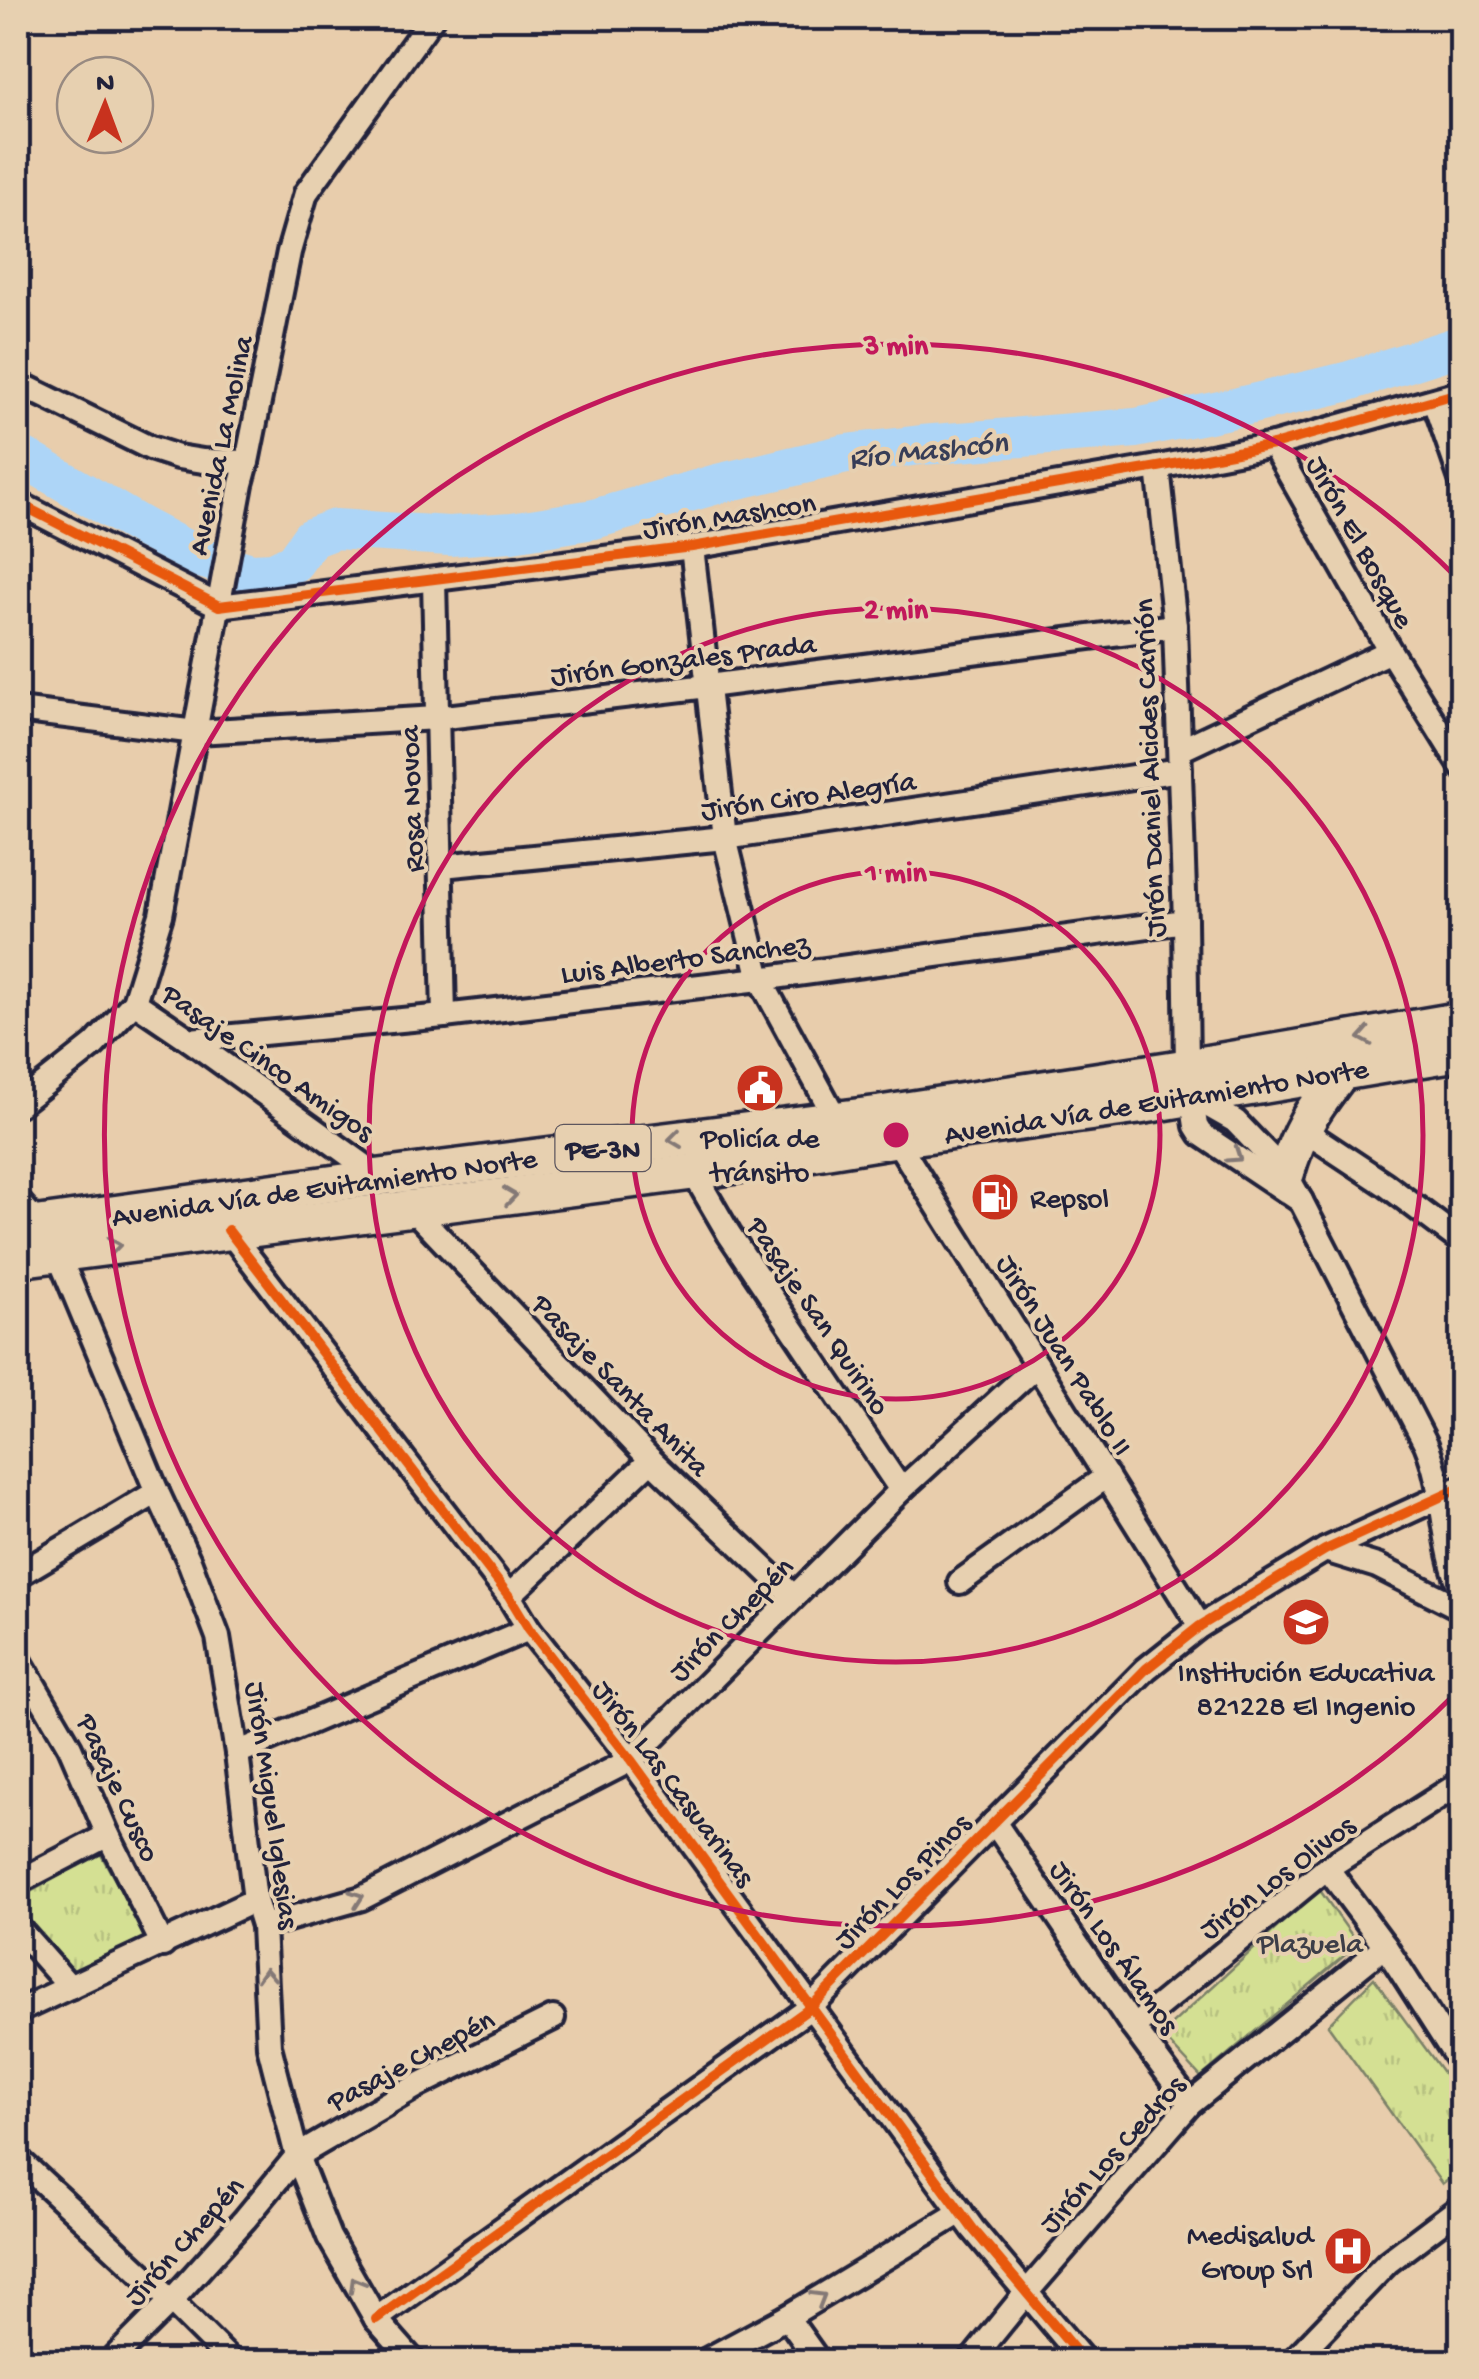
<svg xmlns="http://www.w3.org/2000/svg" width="1479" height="2379" font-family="'Gochi Hand',sans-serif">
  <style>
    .park { fill: url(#park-tufts); stroke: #7b8167; stroke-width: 2.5 }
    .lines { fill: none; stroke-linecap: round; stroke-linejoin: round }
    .river { stroke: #add5f7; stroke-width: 40 }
    .minor-casing { stroke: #22223b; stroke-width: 30 }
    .highway-casing { stroke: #22223b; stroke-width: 42 }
    .minor { stroke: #e7d0b0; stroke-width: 22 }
    .highway { stroke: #e7d0b0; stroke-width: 35 }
    .cycleway-casing { stroke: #e7d0b0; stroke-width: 16 }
    .cycleway { stroke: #e8590c; stroke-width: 10 }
    .oneway { stroke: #847976 }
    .ring { fill: none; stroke: #c2185b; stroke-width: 5 }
    .labels { text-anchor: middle; stroke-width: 8; stroke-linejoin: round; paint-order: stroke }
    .shield { fill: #e7d0b0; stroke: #5d565e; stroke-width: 2.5 }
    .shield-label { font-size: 28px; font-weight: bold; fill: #22223b }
    .street-label { font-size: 30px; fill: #22223b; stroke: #e7d0b0 }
    .poi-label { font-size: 30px; fill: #22223b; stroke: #e7d0b0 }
    .park-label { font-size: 30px; fill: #3d3e48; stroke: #e7d0b0 }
    .water-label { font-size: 32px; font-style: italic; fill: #373d57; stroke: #e7d0b0 }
    .centre { fill: #c2185b; stroke: #e7d0b0; stroke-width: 5 }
    .ring-label { font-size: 30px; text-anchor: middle; font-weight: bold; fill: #c2185b; stroke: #e7d0b0; stroke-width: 8; stroke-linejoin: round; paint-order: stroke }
  </style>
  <defs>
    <pattern id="park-tufts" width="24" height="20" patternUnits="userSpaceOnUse" patternTransform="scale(2.5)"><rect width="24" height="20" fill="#d4e093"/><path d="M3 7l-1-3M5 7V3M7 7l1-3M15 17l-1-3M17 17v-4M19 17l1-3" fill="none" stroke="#b6c080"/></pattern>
  </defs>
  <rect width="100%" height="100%" fill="#e8cdac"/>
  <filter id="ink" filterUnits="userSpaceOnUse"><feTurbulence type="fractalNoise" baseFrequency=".01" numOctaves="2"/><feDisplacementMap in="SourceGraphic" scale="20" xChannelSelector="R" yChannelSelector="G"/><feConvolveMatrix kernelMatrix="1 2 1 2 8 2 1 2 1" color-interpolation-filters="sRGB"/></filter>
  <g filter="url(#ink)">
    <!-- park -->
    <g class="park">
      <path d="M 100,1853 L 146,1936 L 72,1973 L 18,1907 L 18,1899 Z"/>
      <path d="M 1319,1889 L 1358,1944 L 1201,2077 L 1161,2034 Z"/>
      <path d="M 1374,1978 L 1461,2097 L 1461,2169 L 1442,2184 L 1328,2025 Z"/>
    </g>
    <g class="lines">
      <!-- river -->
      <path class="river" d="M 18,454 L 142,527 L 201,558 L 251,573 L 274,572 L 294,562 L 311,538 L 335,529 L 449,536 L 512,532 L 594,519 L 717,484 L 846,454 L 921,445 L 1136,428 L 1239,407 L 1346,382 L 1462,345"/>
      <!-- minor casing -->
      <g class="minor-casing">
        <g id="minor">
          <path d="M 18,383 L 150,448 L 178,457 L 203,461 L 247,462"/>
          <path d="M 1434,401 L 1462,482"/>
          <path d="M 1273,445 L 1390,651 L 1462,767"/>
          <path d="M 1158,467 L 1175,626 L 1185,921 L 1187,1067 L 1196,1126 L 1201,1134 L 1301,1201"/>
          <path d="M 18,503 L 219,606 L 692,547 L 1158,467 L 1273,445 L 1462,392"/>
          <path d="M 692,547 L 725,838 L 760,979 L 836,1119"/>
          <path d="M 434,580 L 444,1016"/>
          <path d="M 18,710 L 196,732 L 437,718 L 708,686 L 1175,626"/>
          <path d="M 1180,750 L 1390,651"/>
          <path d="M 442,866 L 725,838 L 1180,770"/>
          <path d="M 134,1002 L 190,1040 L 384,1180"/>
          <path d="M 190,1040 L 444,1016 L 760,979 L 1185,921"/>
          <path d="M 1191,1096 L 1235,1121 L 1286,1174 L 1301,1201 L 1426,1444 C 1446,1492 1441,1544 1462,1592"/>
          <path d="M 18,1105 L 94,1045 L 134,1002 L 161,915 L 241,484 L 247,462 L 289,252 L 306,193 L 432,18"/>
          <path d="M 1302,1129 L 1385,1184 L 1462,1242"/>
          <path d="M 890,1130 L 1200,1626"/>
          <path d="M 693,1172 L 729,1234 L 901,1490"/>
          <path d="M 18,1201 L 39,1225 L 58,1254 L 157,1492 L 190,1563 L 218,1637 L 237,1753 L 255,1900 L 263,1926 L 269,2046 L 297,2156 L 329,2237 L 376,2319 L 414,2362"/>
          <path d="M 406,1202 L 651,1460 L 793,1596"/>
          <path d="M 228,1230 L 509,1596 L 529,1629 L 631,1760 L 973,2229 L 1085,2362"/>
          <path d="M 1325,1550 L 1377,1566 L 1462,1609"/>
          <path d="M 18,1575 L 157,1492"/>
          <path d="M 960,1582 L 1107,1476"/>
          <path d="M 509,1596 L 651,1460"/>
          <path d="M 18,1658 L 70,1747 L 108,1835 L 163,1945"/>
          <path d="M 237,1753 L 529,1629"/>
          <path d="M 994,1822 L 1133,2027 L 1190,2104"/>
          <path d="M 1327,1868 L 1385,1946 L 1462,2066"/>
          <path d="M 18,1882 L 108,1835"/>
          <path d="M 263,1926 L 362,1898 L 631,1760 L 901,1490 L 1037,1365"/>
          <path d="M 18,1928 L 70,1987"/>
          <path d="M 18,2011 L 255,1900"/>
          <path d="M 1133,2027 L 1327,1868 L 1462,1782"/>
          <path d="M 18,2159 L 171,2301 L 232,2362"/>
          <path d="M 787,2317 L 819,2362"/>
          <path d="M 376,2319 L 810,2008 L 1146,1669 L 1200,1626 L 1325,1550 L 1462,1487"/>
          <path d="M 110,2362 L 171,2301 L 245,2219 L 297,2156 L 415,2087 L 553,2018"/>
          <path d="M 703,2362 L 787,2317 L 961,2212"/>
          <path d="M 970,2362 L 1026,2293 L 1190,2104 L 1385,1946"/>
          <path d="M 1292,2362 L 1388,2262 L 1462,2206"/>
        </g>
      </g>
      <!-- highway casing -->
      <g class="highway-casing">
        <g id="highway">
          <path d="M 1286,1174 C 1299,1129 1312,1111 1340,1074"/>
          <path d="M 18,1227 L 380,1177 L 880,1114 L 1187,1067 L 1462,1020"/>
          <path d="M 18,1259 L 693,1172 L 896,1139 L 1139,1106 L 1462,1052"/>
        </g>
      </g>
      <!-- minor -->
      <use href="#minor" class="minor"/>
      <!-- highway -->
      <use href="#highway" class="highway"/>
      <!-- cycleway casing -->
      <g class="cycleway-casing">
        <g id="cycleway">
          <path d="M 18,503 L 219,606 L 692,547 L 1158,467 L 1273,445 L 1462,392"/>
          <path d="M 228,1230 L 509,1596 L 529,1629 L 631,1760 L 973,2229 L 1085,2362"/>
          <path d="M 376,2319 L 810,2008 L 1146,1669 L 1200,1626 L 1325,1550 L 1462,1487"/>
        </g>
      </g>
      <!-- cycleway -->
      <use href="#cycleway" class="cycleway"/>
    </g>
    <!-- one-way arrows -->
    <defs><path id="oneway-chevron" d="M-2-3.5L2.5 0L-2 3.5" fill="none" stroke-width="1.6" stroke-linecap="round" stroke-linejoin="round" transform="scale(2.5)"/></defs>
    <g class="oneway">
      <use href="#oneway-chevron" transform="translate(1365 1037) rotate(170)"/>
      <use href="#oneway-chevron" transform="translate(675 1139) rotate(173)"/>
      <use href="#oneway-chevron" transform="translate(1235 1156) rotate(34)"/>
      <use href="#oneway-chevron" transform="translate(510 1196) rotate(-8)"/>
      <use href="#oneway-chevron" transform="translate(114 1246) rotate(-8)"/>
      <use href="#oneway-chevron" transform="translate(357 1898) rotate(-20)"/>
      <use href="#oneway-chevron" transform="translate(266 1975) rotate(-93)"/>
      <use href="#oneway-chevron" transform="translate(356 2284) rotate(-120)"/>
      <use href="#oneway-chevron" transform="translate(819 2298) rotate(-31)"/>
    </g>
  </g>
  <!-- distance rings -->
  <g class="ring">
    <circle cx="896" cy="1135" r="264"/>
    <circle cx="896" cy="1135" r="527"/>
    <path d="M1460 1689A791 791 0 1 1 1460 581"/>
  </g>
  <!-- icons -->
  <defs>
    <g id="civic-disc" transform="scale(2.5)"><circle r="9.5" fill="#c8321e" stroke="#e7d0b0"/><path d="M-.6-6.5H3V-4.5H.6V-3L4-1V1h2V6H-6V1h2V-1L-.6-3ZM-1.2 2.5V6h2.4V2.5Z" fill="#fff"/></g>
    <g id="fuel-disc" transform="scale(2.5)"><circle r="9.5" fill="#c8321e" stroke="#e7d0b0"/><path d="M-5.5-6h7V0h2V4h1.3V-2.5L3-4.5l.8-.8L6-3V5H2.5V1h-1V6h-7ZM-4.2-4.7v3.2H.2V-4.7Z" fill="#fff"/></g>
    <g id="school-disc" transform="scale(2.5)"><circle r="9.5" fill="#c8321e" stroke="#e7d0b0"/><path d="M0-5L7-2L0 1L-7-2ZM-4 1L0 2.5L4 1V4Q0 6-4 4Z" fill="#fff"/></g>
    <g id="hospital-disc" transform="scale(2.5)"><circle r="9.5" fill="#c8321e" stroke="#e7d0b0"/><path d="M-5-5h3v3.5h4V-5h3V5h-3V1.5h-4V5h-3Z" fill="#fff"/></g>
  </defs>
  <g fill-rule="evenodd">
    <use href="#civic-disc" x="760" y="1088"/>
    <use href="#fuel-disc" x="995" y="1197"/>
    <use href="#school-disc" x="1306" y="1622"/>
    <use href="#hospital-disc" x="1348" y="2251"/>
  </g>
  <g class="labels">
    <!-- shield labels -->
    <rect class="shield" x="555.5" y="1125" width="95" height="46" rx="8"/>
    <g class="shield-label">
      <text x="603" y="1158">PE-3N</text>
    </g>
    <!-- street labels -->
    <g class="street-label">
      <text transform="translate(219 445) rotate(-78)" y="10">Avenida La Molina</text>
      <text transform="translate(729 514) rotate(-9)" y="10">Jirón Mashcon</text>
      <text transform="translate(1362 541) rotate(61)" y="10">Jirón El Bosque</text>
      <text transform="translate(683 658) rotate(-7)" y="10">Jirón Gonzales Prada</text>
      <text transform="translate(1148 768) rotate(-92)" y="10">Jirón Daniel Alcides Carrión</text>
      <text transform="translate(808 794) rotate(-8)" y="10">Jirón Ciro Alegría</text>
      <text transform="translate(410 799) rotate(-92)" y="10">Rosa Novoa</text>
      <text transform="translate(685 957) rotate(-7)" y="10">Luis Alberto Sanchez</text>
      <text transform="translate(269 1061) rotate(35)" y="10">Pasaje Cinco Amigos</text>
      <text transform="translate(1156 1100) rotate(-9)" y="10">Avenida Vía de Evitamiento Norte</text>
      <text transform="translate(324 1186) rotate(-8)" y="10">Avenida Vía de Evitamiento Norte</text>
      <text transform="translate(820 1315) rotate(56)" y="10">Pasaje San Quirino</text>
      <text transform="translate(1066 1354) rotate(58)" y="10">Jirón Juan Pablo II</text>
      <text transform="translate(622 1384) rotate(46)" y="10">Pasaje Santa Anita</text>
      <text transform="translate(730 1618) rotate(-45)" y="10">Jirón Chepén</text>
      <text transform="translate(675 1782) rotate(53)" y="10">Jirón Las Casuarinas</text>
      <text transform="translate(120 1787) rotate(65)" y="10">Pasaje Cusco</text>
      <text transform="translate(274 1805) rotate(82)" y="10">Jirón Miguel Iglesias</text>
      <text transform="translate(1276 1876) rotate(-37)" y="10">Jirón Los Olivos</text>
      <text transform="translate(901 1880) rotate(-45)" y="10">Jirón Los Pinos</text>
      <text transform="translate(1116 1946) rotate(55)" y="10">Jirón Los Álamos</text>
      <text transform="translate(410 2059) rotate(-28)" y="10">Pasaje Chepén</text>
      <text transform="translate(1111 2153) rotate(-48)" y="10">Jirón Los Cedros</text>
      <text transform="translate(183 2240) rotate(-48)" y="10">Jirón Chepén</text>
    </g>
    <!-- poi labels -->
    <g class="poi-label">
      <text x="760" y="1147">Policía de<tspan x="760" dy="34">tránsito</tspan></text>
      <text x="1030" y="1207" text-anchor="start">Repsol</text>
      <text x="1306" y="1681">Institución Educativa<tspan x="1306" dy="34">821228 El Ingenio</tspan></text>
      <text x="1313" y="2244" text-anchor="end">Medisalud<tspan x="1313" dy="34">Group Srl</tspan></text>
    </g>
    <!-- park labels -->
    <g class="park-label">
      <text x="1310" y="1952">Plazuela</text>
    </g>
    <!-- water labels -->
    <g class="water-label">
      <text transform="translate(928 448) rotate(-6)" y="11">Río Mashcón</text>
    </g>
  </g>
  <circle cx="896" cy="1135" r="15" class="centre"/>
  <g class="ring-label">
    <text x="896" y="354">3 min</text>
    <text x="896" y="618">2 min</text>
    <text x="896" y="881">1 min</text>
  </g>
  <!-- margin -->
  <rect width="1479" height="2379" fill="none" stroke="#e7d0b0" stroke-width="60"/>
  <rect x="30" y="30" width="1419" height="2319" fill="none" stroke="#22223b" stroke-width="4" filter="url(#ink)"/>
  <!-- north arrow -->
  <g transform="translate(105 105) rotate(1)"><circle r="48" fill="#e7d0b0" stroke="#988a81" stroke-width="2.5"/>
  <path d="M0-8L18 38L0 25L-18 38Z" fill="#c8321e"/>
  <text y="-15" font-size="28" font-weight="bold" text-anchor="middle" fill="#22223b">N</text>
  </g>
</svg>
